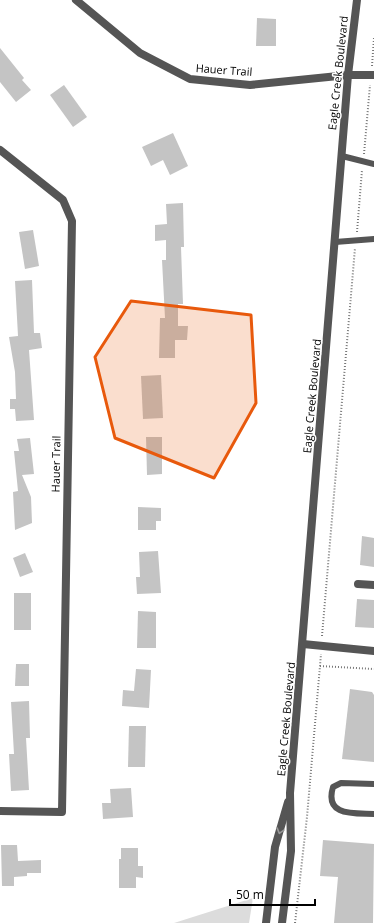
<svg xmlns="http://www.w3.org/2000/svg" width="374" height="923" font-family="'Open Sans',sans-serif">
  <style>
    .green { fill: #dcdcdc }
    .building { fill: #c4c4c4 }
    .lines { fill: none; stroke-linecap: round; stroke-linejoin: round }
    .path { stroke: #777; stroke-width: 2; stroke-dasharray: 1 2; stroke-linecap: butt }
    .service { stroke: #555; stroke-width: 6 }
    .minor { stroke: #555; stroke-width: 8 }
    .tertiary { stroke: #555; stroke-width: 8 }
    .oneway { stroke: #999 }
    .marked { fill: #e8590c; fill-opacity: 0.2; stroke: #e8590c; stroke-width: 3; stroke-linejoin: round }
    .labels { text-anchor: middle; stroke-width: 3; stroke-linejoin: round; paint-order: stroke }
    .street-label { font-size: 11px; fill: #000; stroke: #fff }
  </style>
  <rect width="100%" height="100%" fill="#fff"/>
  <!-- green -->
  <path class="green" d="M 253,898 L 249,923 L 174,923 Z"/>
  <!-- building -->
  <g class="building">
    <path d="M 257,18 L 276,19 L 276,46 L 256,46 Z"/>
    <path d="M 0,48 L 24,78 L 22,80 L 31,90 L 16,102 L 0,82 Z"/>
    <path d="M 64,85 L 87,117 L 73,127 L 50,95 Z"/>
    <path d="M 173,133 L 188,166 L 170,175 L 163,160 L 151,166 L 142,147 Z"/>
    <path d="M 183,203 L 184,247 L 181,247 L 183,304 L 178,304 L 178,326 L 188,326 L 187,340 L 175,340 L 175,358 L 159,358 L 160,318 L 165,318 L 162,260 L 166,260 L 166,240 L 155,241 L 155,225 L 167,224 L 166,204 Z"/>
    <path d="M 33,230 L 39,266 L 25,269 L 19,232 Z"/>
    <path d="M 32,280 L 34,333 L 40,333 L 42,348 L 29,350 L 34,420 L 16,421 L 15,409 L 10,409 L 10,399 L 16,399 L 15,372 L 9,337 L 18,336 L 15,281 Z"/>
    <path d="M 161,375 L 163,418 L 143,419 L 141,376 Z"/>
    <path d="M 146,437 L 162,437 L 162,474 L 147,475 Z"/>
    <path d="M 30,438 L 34,474 L 22,475 L 31,497 L 32,523 L 15,530 L 13,492 L 18,491 L 14,451 L 19,451 L 17,439 Z"/>
    <path d="M 138,507 L 161,508 L 161,521 L 156,521 L 156,530 L 138,530 Z"/>
    <path d="M 362,536 L 374,538 L 374,567 L 360,565 Z"/>
    <path d="M 158,551 L 161,593 L 137,594 L 136,577 L 140,577 L 139,552 Z"/>
    <path d="M 25,553 L 33,572 L 20,577 L 13,558 Z"/>
    <rect x="14" y="593" width="17" height="37"/>
    <path d="M 357,599 L 374,600 L 374,628 L 355,627 Z"/>
    <path d="M 138,611 L 156,612 L 156,648 L 137,648 Z"/>
    <path d="M 16,664 L 29,664 L 29,686 L 15,686 Z"/>
    <path d="M 136,669 L 151,670 L 149,708 L 122,706 L 123,690 L 134,691 Z"/>
    <path d="M 350,689 L 372,692 L 374,695 L 374,762 L 342,759 Z"/>
    <path d="M 29,701 L 30,738 L 26,738 L 29,790 L 11,791 L 9,754 L 14,754 L 11,702 Z"/>
    <path d="M 129,726 L 146,726 L 145,767 L 128,767 Z"/>
    <path d="M 131,788 L 133,817 L 103,819 L 102,803 L 111,803 L 110,789 Z"/>
    <path d="M 323,840 L 374,844 L 373,923 L 334,923 L 338,877 L 320,876 Z"/>
    <path d="M 1,845 L 17,845 L 18,861 L 41,860 L 41,873 L 27,873 L 27,876 L 14,877 L 14,886 L 2,886 Z"/>
    <path d="M 121,848 L 138,848 L 138,866 L 143,866 L 143,878 L 136,877 L 136,888 L 119,888 L 119,859 L 121,859 Z"/>
  </g>
  <g class="lines">
    <!-- path -->
    <g class="path">
      <path d="M 372,66 L 374,38"/>
      <path d="M 364,154 L 370,85"/>
      <path d="M 357,232 L 362,170"/>
      <path d="M 322,636 L 355,248"/>
      <path d="M 320,666 L 374,669"/>
      <path d="M 295,923 L 307,817 L 321,654"/>
    </g>
    <!-- service -->
    <g class="service">
      <path d="M 342,156 L 374,164"/>
      <path d="M 335,242 L 374,239"/>
      <path d="M 374,784 L 341,783 L 333,787 C 324,817 355,813 374,814"/>
    </g>
    <!-- minor -->
    <g class="minor">
      <path d="M 76,0 L 140,53 L 190,79 L 250,85 L 348,75 L 374,75"/>
      <path d="M 0,150 L 63,200 L 72,221 L 62,812 L 0,811"/>
      <path d="M 358,584 L 374,585"/>
      <path d="M 303,644 L 374,651"/>
    </g>
    <!-- tertiary -->
    <g class="tertiary">
      <path d="M 266,923 L 275,847 L 288,802"/>
      <path d="M 282,923 L 291,851 L 290,793 L 348,75 L 357,0"/>
    </g>
  </g>
  <!-- one-way arrows -->
  <defs><path id="oneway-chevron" d="M-2-3.5L2.5 0L-2 3.5" fill="none" stroke-width="1.6" stroke-linecap="round" stroke-linejoin="round"/></defs>
  <use class="oneway" href="#oneway-chevron" transform="translate(280 831) rotate(106)"/>
  <!-- marked area -->
  <path class="marked" d="M 131,301 L 251,315 L 256,403 L 214,478 L 115,438 L 95,357 Z"/>
  <g class="labels">
    <!-- street labels -->
    <g class="street-label">
      <text transform="translate(224 70) rotate(4)" y="4">Hauer Trail</text>
      <text transform="translate(338 73) rotate(-84)" y="4">Eagle Creek Boulevard</text>
      <text transform="translate(312 396) rotate(-85)" y="4">Eagle Creek Boulevard</text>
      <text transform="translate(56 464) rotate(-89)" y="4">Hauer Trail</text>
      <text transform="translate(286 719) rotate(-85)" y="4">Eagle Creek Boulevard</text>
    </g>
  </g>
  <!-- scale -->
  <path d="M230 899v6h85v-6" fill="none" stroke="#000000" stroke-width="2"/>
  <text x="236" y="899" font-size="12" fill="#000000" stroke="#ffffff" stroke-width="3" paint-order="stroke">50 m</text>
</svg>
